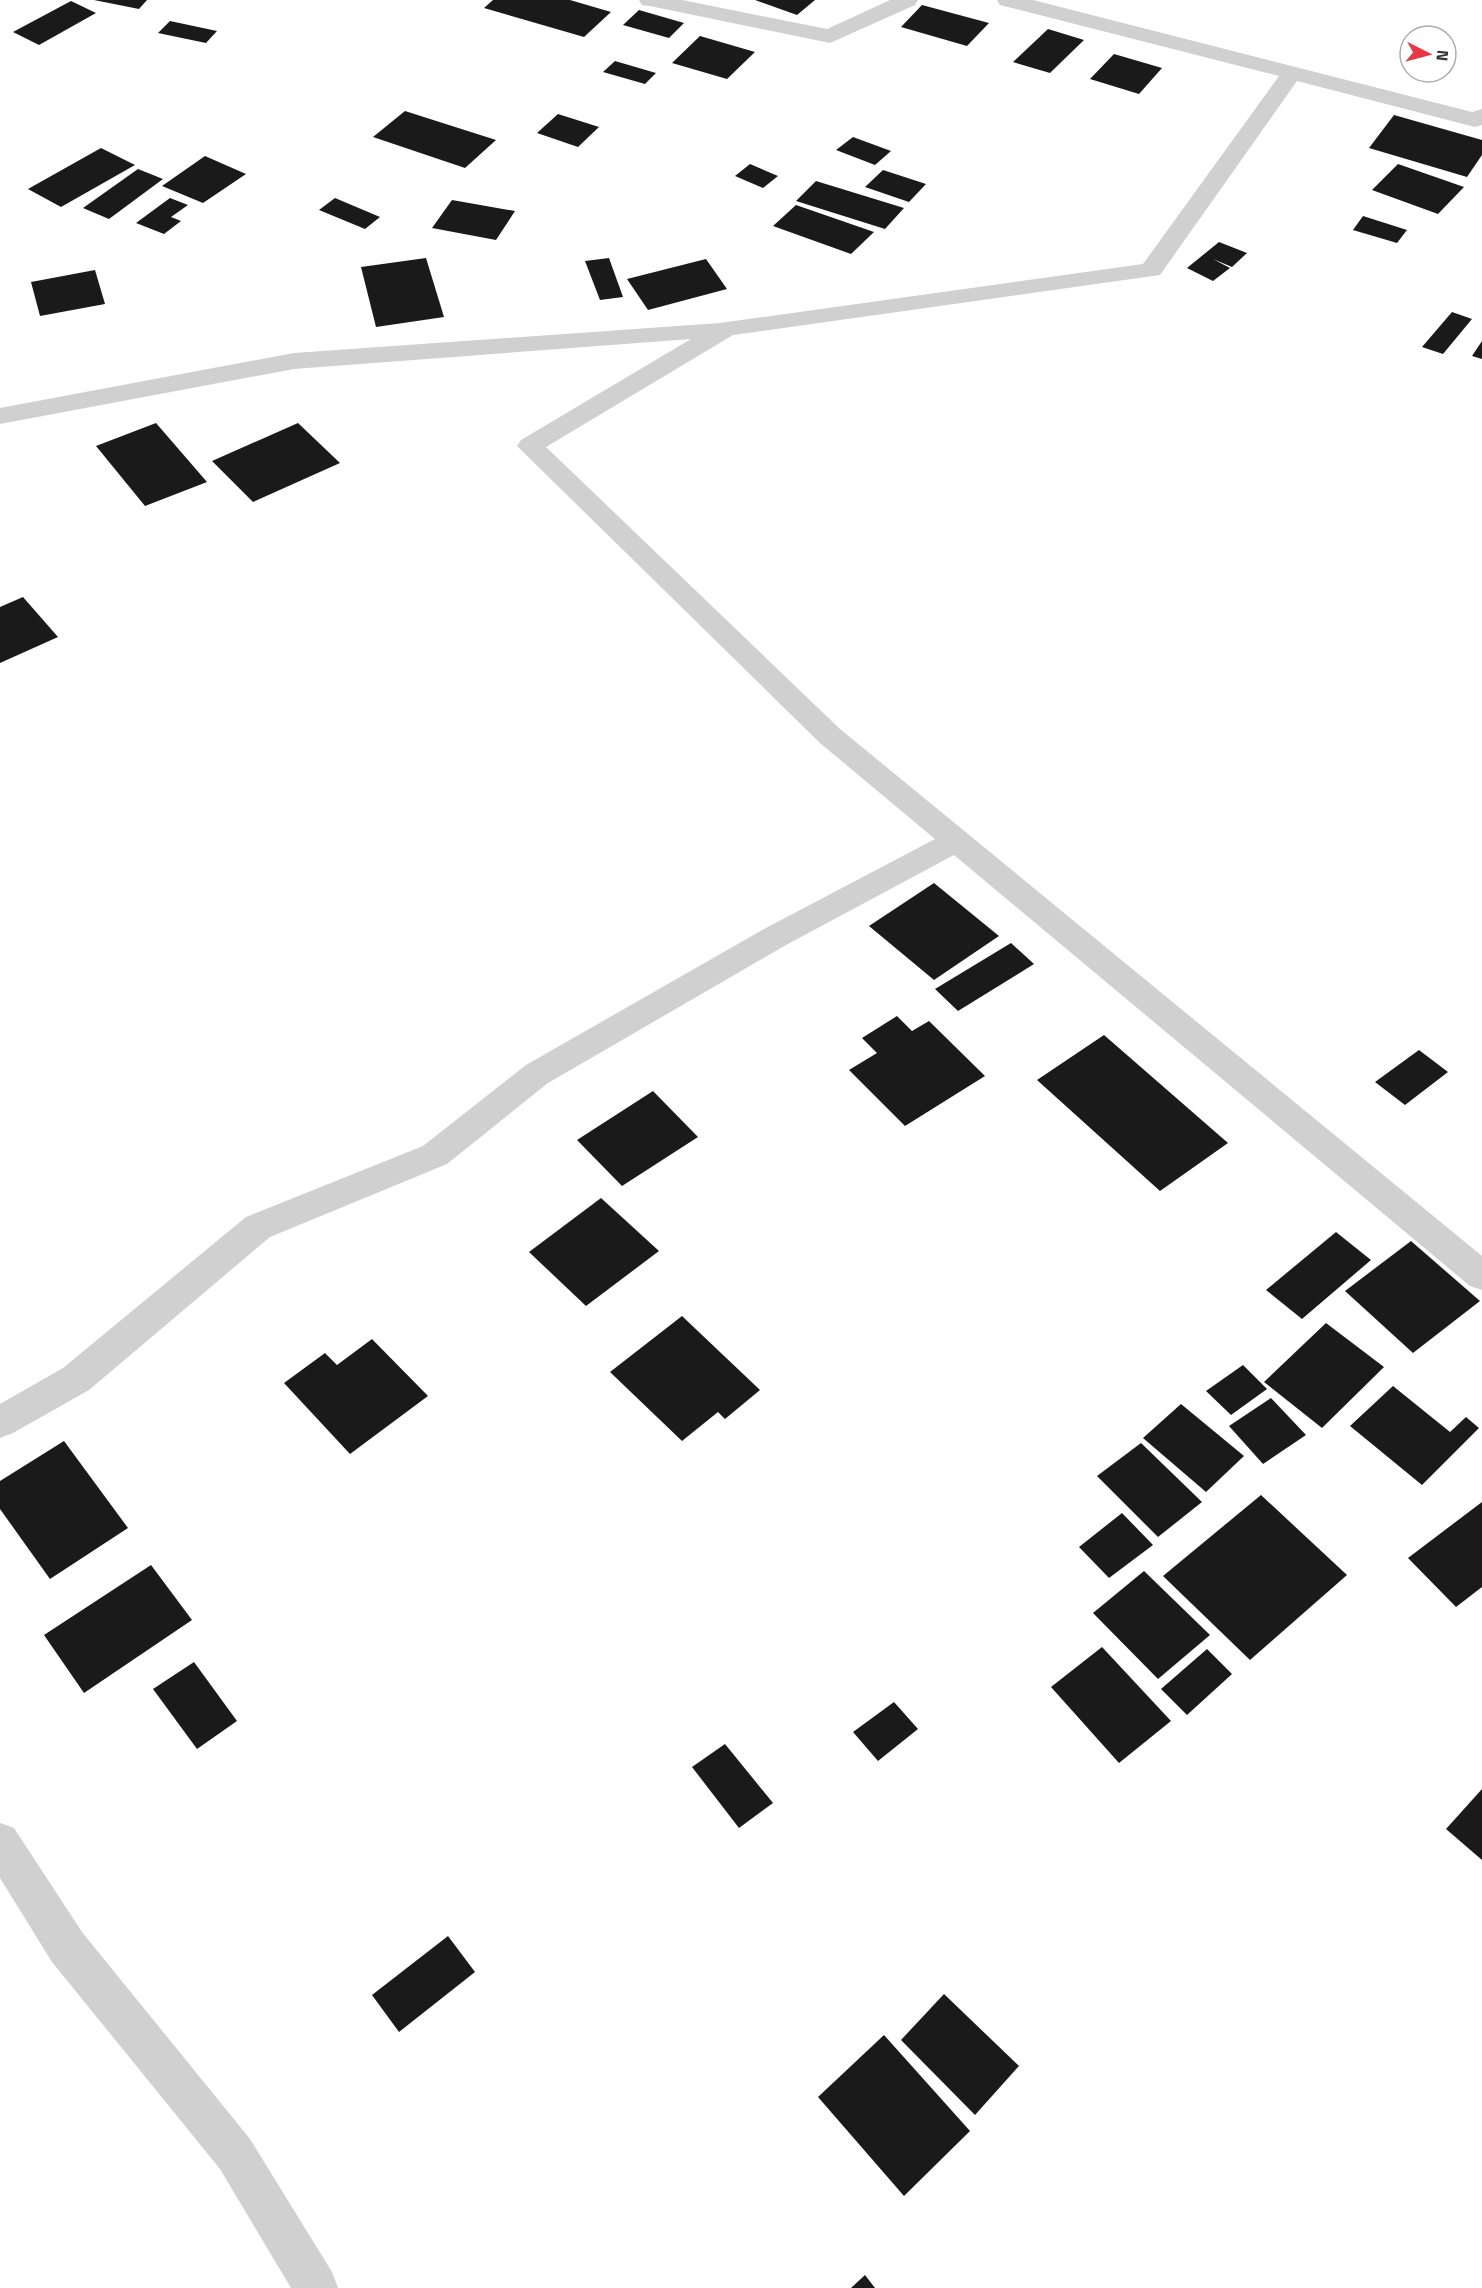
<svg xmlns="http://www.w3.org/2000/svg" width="1482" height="2288" font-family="'Titillium Web',sans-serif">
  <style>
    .building { fill: #1a1a1a }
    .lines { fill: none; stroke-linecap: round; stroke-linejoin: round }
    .street { fill: #d0d0d0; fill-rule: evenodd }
  </style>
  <rect width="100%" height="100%" fill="#fff"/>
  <!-- building -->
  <g class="building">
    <path d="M 94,0 L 147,0 L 139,9 Z"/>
    <path d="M 493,0 L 570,0 L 611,12 L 584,37 L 484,8 Z"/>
    <path d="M 755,0 L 815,0 L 797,15 Z"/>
    <path d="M 71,1 L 96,13 L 39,45 L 13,32 Z"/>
    <path d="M 922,5 L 989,23 L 967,46 L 901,27 Z"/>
    <path d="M 639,10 L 684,23 L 669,38 L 623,25 Z"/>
    <path d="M 170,21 L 217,31 L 206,43 L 158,33 Z"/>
    <path d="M 1048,29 L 1084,40 L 1050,73 L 1013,62 Z"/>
    <path d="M 700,36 L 755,52 L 727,79 L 672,63 Z"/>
    <path d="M 1114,54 L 1162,68 L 1139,94 L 1090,79 Z"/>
    <path d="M 615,61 L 656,73 L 645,84 L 603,72 Z"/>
    <path d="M 405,111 L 496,140 L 465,168 L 373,137 Z"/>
    <path d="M 558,114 L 599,127 L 578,147 L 537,133 Z"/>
    <path d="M 1394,115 L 1482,140 L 1482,155 L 1467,177 L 1369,148 Z"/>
    <path d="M 853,137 L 891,151 L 875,165 L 836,150 Z"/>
    <path d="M 101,148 L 135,165 L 61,207 L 28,189 Z"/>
    <path d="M 205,156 L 246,174 L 203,203 L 162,186 Z"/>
    <path d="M 750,164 L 778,176 L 763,188 L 735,176 Z"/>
    <path d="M 1398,164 L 1464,187 L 1438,214 L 1372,190 Z"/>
    <path d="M 138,169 L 163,179 L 109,219 L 83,208 Z"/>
    <path d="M 883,170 L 926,184 L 909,202 L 865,187 Z"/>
    <path d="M 816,181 L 904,208 L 885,229 L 796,201 Z"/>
    <path d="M 170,198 L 188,205 L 171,217 L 181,221 L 164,234 L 136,223 Z"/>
    <path d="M 335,198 L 380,217 L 365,229 L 319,210 Z"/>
    <path d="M 452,200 L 515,211 L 496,240 L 432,228 Z"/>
    <path d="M 796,205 L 874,232 L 851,254 L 773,226 Z"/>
    <path d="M 1363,216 L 1407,230 L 1397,243 L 1353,230 Z"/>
    <path d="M 1219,242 L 1247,253 L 1232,267 L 1213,259 L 1230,268 L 1213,281 L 1187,268 Z"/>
    <path d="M 426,258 L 444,317 L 376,327 L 361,267 Z"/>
    <path d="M 609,258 L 623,297 L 600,300 L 585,261 Z"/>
    <path d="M 706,259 L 727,289 L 648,310 L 627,279 Z"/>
    <path d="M 95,270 L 105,304 L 40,316 L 31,282 Z"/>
    <path d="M 1452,312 L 1472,319 L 1443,354 L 1422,347 Z"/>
    <path d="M 1482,341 L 1482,359 L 1472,356 Z"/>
    <path d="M 156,423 L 207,482 L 145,506 L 96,446 Z"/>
    <path d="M 298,423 L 340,463 L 253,502 L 212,461 Z"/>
    <path d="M 23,597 L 58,637 L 0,663 L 0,607 Z"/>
    <path d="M 934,883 L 999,936 L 934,980 L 869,926 Z"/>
    <path d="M 1011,943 L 1034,964 L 958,1011 L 935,989 Z"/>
    <path d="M 897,1016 L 912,1031 L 929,1021 L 985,1076 L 905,1126 L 849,1070 L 877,1053 L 862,1038 Z"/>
    <path d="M 1104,1035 L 1228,1143 L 1160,1191 L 1037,1080 Z"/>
    <path d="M 1419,1050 L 1448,1072 L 1405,1105 L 1375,1082 Z"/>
    <path d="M 653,1091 L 698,1137 L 622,1186 L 577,1140 Z"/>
    <path d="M 601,1198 L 659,1251 L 586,1306 L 529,1252 Z"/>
    <path d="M 1336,1232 L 1371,1260 L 1302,1319 L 1266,1290 Z"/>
    <path d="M 1411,1241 L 1480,1301 L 1413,1353 L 1345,1291 Z"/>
    <path d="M 682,1316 L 760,1390 L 725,1419 L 718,1412 L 682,1441 L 610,1372 Z"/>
    <path d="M 1326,1323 L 1384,1367 L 1322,1428 L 1264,1382 Z"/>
    <path d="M 372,1339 L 428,1396 L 350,1454 L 284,1383 L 325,1353 L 337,1365 Z"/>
    <path d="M 1243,1365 L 1267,1389 L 1231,1415 L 1206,1391 Z"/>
    <path d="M 1393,1386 L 1450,1432 L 1466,1417 L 1479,1428 L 1422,1485 L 1350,1426 Z"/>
    <path d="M 1271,1398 L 1306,1435 L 1263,1464 L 1229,1426 Z"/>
    <path d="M 1181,1404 L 1244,1456 L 1206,1492 L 1143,1438 Z"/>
    <path d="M 64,1441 L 128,1528 L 50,1579 L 0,1509 L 0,1481 Z"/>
    <path d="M 1141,1443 L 1202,1502 L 1158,1537 L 1097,1476 Z"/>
    <path d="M 1261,1495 L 1347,1575 L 1250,1660 L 1163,1576 Z"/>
    <path d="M 1482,1502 L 1482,1587 L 1456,1607 L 1408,1558 Z"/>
    <path d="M 1122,1513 L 1153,1545 L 1109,1578 L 1079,1547 Z"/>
    <path d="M 151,1565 L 192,1620 L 84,1693 L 44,1635 Z"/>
    <path d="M 1144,1571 L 1210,1635 L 1158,1679 L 1093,1613 Z"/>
    <path d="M 1102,1647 L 1171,1721 L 1119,1763 L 1051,1687 Z"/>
    <path d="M 1207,1649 L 1232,1674 L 1187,1715 L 1161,1689 Z"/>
    <path d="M 194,1662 L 237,1721 L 197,1749 L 153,1689 Z"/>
    <path d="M 894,1702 L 918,1729 L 878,1761 L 853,1732 Z"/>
    <path d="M 725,1744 L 773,1803 L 739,1828 L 692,1767 Z"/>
    <path d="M 1482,1789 L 1482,1860 L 1446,1829 Z"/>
    <path d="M 448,1936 L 475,1972 L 399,2032 L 372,1995 Z"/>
    <path d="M 944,1994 L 1019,2066 L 975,2115 L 901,2040 Z"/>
    <path d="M 884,2035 L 970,2131 L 904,2196 L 818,2097 Z"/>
    <path d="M 865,2275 L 875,2288 L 851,2288 Z"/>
  </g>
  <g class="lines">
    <!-- street -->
    <g class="street">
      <path d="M 639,0 L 682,0 L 827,29 L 890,0 L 918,0 L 915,5 L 830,43 L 650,6 L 642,5 Z"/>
      <path d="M 997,0 L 1033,0 L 1472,112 L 1482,109 L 1482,125 L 1475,127 L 1297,81 L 1160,275 L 733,335 L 546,447 L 840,729 L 1482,1256 L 1482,1290 L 1470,1286 L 954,855 L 786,945 L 548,1083 L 447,1164 L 270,1237 L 89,1390 L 13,1433 L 0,1438 L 0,1404 L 63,1368 L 246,1217 L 423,1146 L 526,1065 L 764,929 L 935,839 L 820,743 L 517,446 L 521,440 L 691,339 L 294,369 L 0,424 L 0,408 L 294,353 L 720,323 L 1143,264 L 1279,76 L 1000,5 Z"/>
      <path d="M 0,1823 L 14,1828 L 82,1932 L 250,2139 L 332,2272 L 338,2288 L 291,2288 L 220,2169 L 52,1962 L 0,1878 Z"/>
    </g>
  </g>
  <!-- north arrow -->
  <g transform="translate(1428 54) rotate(96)"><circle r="28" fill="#ffffff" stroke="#adadad" stroke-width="1.5"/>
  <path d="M0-4.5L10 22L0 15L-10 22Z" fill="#e63946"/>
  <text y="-9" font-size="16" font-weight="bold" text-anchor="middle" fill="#333333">N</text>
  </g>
</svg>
